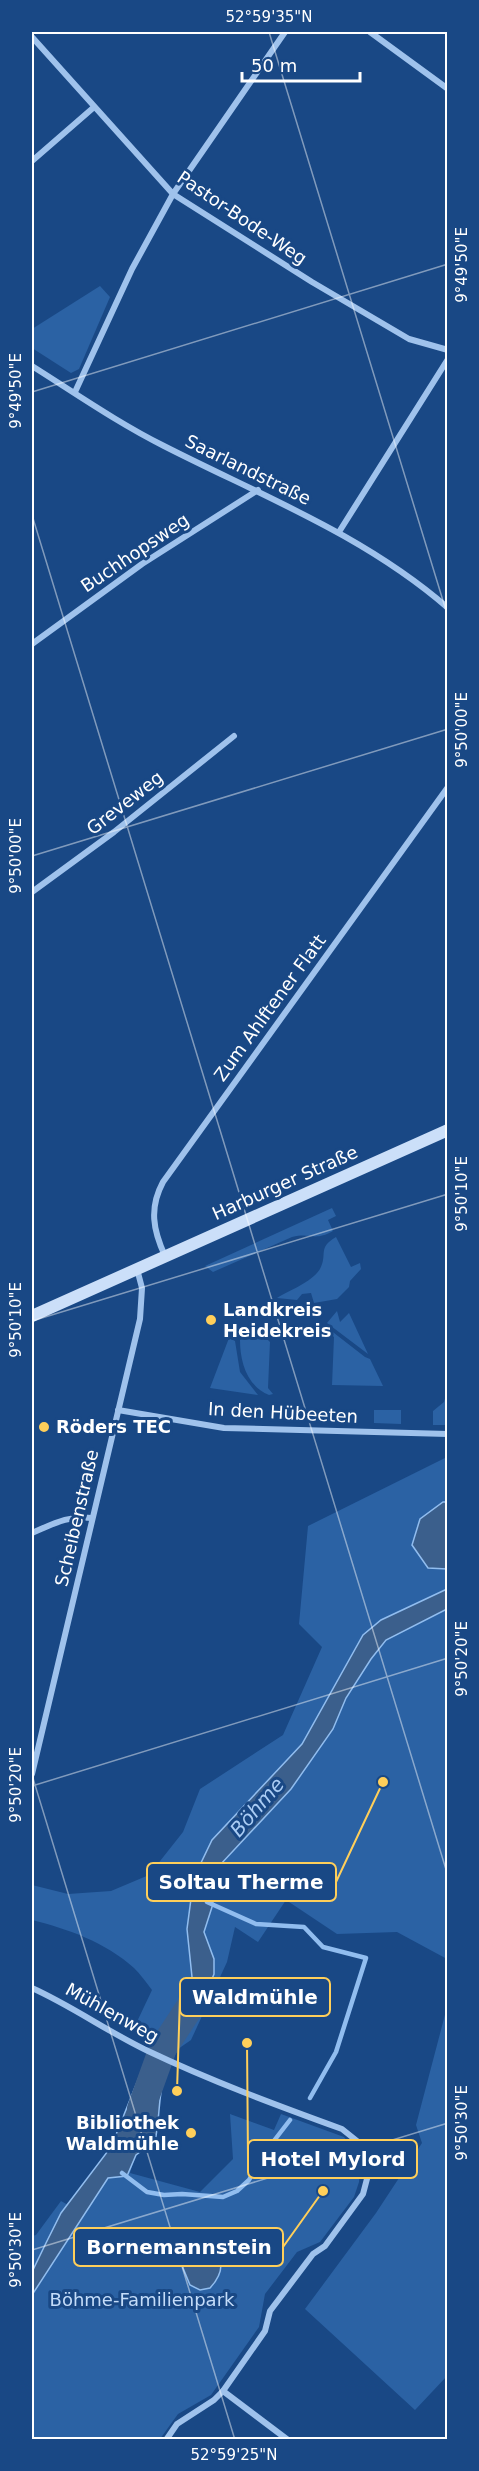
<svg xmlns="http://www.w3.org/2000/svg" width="479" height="2471" font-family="'DejaVu Sans',sans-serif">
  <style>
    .green { fill: #2b62a4 }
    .water { fill: #3b5f8c; stroke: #91bdef; stroke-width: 1.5 }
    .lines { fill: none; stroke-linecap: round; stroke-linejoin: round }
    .stream { stroke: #91bdef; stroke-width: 4.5 }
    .river { stroke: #3b5f8c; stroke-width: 28 }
    .street { stroke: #9fc2ec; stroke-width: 6 }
    .secondary { stroke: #cbdff9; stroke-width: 12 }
    .ticks { fill: none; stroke: #fff; stroke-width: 1.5; stroke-opacity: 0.45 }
    .poi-dot { fill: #ffcf5a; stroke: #194885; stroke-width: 2 }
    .labels { text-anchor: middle; stroke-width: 6; stroke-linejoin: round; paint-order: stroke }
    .street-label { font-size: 18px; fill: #fff; stroke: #194885 }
    .poi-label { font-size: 18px; font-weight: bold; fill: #fff; stroke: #194885; text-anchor: start }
    .park-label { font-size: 18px; fill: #c4dcf9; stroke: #194885 }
    .water-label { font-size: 20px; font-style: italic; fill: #aaccf4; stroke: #194885 }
    .leader { fill: none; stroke: #ffcf5a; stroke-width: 2 }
    .callout-dot { fill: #ffcf5a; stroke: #194885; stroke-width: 2 }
    .callout { fill: #194885; stroke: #ffcf5a; stroke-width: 2 }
    .callout-label { font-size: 20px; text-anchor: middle; font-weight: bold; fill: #fff }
    .neatline { fill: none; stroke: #fff; stroke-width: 2 }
    .ticks-label { font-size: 15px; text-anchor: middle; fill: #fff }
  </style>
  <rect width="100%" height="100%" fill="#194885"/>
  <!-- green -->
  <g class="green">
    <path d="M 100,286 L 110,297 L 79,369 L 71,373 L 32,348 L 32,329 Z"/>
    <path d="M 332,1208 L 336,1216 L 328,1220 L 333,1231 C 313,1242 312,1232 292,1237 L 213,1272 L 205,1266 Z"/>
    <path d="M 336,1237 L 351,1267 L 360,1263 L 361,1269 L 350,1281 L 349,1287 L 337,1299 L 314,1303 L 311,1293 L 302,1294 L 297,1300 L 277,1298 C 290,1290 312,1282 320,1269 C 328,1254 317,1248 336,1237 Z"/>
    <path d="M 337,1311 L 340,1322 L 349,1313 L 368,1354 L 327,1323 Z"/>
    <path d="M 325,1326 L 365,1357 L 370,1359 L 383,1386 L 332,1385 L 334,1337 L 324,1328 Z"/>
    <path d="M 255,1327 L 270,1342 L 268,1388 L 273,1394 L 269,1395 C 247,1386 240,1362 240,1340 L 248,1336 Z"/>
    <path d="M 229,1338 L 235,1341 L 240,1372 L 258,1395 L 210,1388 Z"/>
    <path d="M 447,1391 L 447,1425 L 433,1425 L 433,1411 L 444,1402 Z"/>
    <path d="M 374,1410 L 401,1410 L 401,1424 L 374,1423 Z"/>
    <path d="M 447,1457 L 447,1502 L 443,1502 L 428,1568 L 447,1569 L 447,1959 L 397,1932 L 337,1934 L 286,1900 L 258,1942 L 235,1927 L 227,1962 L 191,2040 L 178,2049 L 149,2110 L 130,2173 L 200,2192 L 233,2159 L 230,2114 L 274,2130 L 281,2114 L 344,2137 L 355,2152 L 360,2167 L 359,2182 L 354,2197 L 320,2242 L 297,2252 L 265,2294 L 259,2327 L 211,2395 L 178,2414 L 160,2439 L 32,2439 L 32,2236 L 36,2235 L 61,2201 L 77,2210 L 140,2086 L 152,2039 L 134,2028 L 152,1990 C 146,1982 140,1974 134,1968 C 105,1942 68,1929 32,1920 L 32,1885 L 68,1894 L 111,1891 L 149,1875 L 183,1832 L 200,1789 L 283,1735 L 322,1647 L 299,1624 L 308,1526 Z"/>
    <path d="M 447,2007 L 447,2376 L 415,2410 L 305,2309 L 376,2213 L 422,2143 L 416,2125 Z"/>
  </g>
  <!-- water -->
  <g class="water">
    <path d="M 443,1502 L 447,1502 L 447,1569 L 428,1568 L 412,1545 L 420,1519 Z"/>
    <path d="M 447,1589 L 447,1609 L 386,1640 L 371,1659 L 346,1698 L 333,1729 L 291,1789 L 219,1866 L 212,1907 L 204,1932 L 214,1959 L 214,1974 L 198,2014 L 175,2047 L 158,2041 L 173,2019 L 192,1977 L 187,1929 L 191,1899 L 199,1867 L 212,1840 L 302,1744 L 363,1635 L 381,1620 Z"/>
    <path d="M 142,2070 L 164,2077 C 158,2098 160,2119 155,2141 L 136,2155 L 127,2176 L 108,2178 L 32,2295 L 32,2272 L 46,2243 L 61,2213 L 111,2147 Z"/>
    <path d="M 207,2239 C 224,2255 226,2271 210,2288 L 200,2290 L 190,2285 L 183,2268 L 184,2250 L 195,2241 Z"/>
  </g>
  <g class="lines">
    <!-- stream -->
    <g class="stream">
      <path d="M 207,1902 L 256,1924 L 304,1927 L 323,1947 L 366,1958 L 336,2052 L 310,2098"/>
      <path d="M 122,2173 L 147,2192 L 164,2195 L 182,2194 L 223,2197 L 237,2191 L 249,2180 L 263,2155 L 290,2120"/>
    </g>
    <!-- river -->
    <path class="river" d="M 141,2109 L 163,2048 L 188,2010"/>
    <!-- street -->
    <g class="street">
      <path d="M 370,32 L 448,89"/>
      <path d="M 32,37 L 173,194 L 312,282 L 409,339 L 448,350"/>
      <path d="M 32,161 L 93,108"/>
      <path d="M 32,366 C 75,393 118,423 164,446 C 262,496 364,535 448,608"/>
      <path d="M 75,392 L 132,269 L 173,194 L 285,32"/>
      <path d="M 339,532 L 448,359"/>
      <path d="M 32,644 L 142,564 L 258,490"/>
      <path d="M 32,892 L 114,832 L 234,736"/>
      <path d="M 165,1256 C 153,1230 149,1208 163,1182 L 448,787"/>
      <path d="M 118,1410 L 224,1428 L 448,1434"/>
      <path d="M 32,1533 C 53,1524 69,1515 92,1518"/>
      <path d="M 32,1774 L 140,1319 L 142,1288 L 137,1269"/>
      <path d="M 32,1988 C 72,2006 108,2032 148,2051 C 211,2081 276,2105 342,2129 L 357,2141 L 368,2163 L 368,2175 L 363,2194 L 325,2246 L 313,2254 L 270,2311 L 265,2331 L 223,2391 L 214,2400 L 177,2424 L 166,2440"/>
      <path d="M 223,2391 L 288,2440"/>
    </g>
    <!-- secondary -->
    <path class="secondary" d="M 32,1316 L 448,1130"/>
  </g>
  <!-- ticks -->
  <path class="ticks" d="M 269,32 L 448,617M 32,392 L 448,264M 32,515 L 448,1876M 32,856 L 448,729M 32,1321 L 448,1194M 32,1775 L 235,2440M 32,1786 L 448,1658M 32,2250 L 448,2123"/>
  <!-- markers -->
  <g class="poi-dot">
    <circle cx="211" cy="1320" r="6"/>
    <circle cx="44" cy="1427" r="6"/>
    <circle cx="191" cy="2133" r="6"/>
  </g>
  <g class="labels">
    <!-- street labels -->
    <g class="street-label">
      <text transform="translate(242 218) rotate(34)" y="6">Pastor-Bode-Weg</text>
      <text transform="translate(248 470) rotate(26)" y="6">Saarlandstraße</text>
      <text transform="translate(135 553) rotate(-34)" y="6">Buchhopsweg</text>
      <text transform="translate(125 803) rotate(-38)" y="6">Greveweg</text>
      <text transform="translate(270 1008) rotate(-54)" y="6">Zum Ahlftener Flatt</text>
      <text transform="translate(285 1183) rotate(-24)" y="6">Harburger Straße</text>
      <text transform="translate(283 1413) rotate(3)" y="6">In den Hübeeten</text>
      <text transform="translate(77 1518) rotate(-77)" y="6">Scheibenstraße</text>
      <text transform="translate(112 2013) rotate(29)" y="6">Mühlenweg</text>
    </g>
    <!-- poi labels -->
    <g class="poi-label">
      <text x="223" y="1316">Landkreis<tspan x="223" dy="21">Heidekreis</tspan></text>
      <text x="56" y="1433">Röders TEC</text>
      <text x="179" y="2129" text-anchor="end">Bibliothek<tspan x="179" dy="21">Waldmühle</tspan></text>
    </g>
    <!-- park labels -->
    <g class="park-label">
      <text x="142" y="2306">Böhme-Familienpark</text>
    </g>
    <!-- water labels -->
    <g class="water-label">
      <text transform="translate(257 1807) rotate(-49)" y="7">Böhme</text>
    </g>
  </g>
  <!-- callouts -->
  <path class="leader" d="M383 1782L336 1882M177 2091L180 1997M247 2043L248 2159M323 2191L283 2247"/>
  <g class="callout-dot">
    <circle cx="383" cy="1782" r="6"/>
    <circle cx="177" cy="2091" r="6"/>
    <circle cx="247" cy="2043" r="6"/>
    <circle cx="323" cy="2191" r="6"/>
  </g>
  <g class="callout">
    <rect x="147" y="1863" width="189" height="38" rx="6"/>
    <rect x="180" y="1978" width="150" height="38" rx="6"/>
    <rect x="248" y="2140" width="169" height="38" rx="6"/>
    <rect x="74" y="2228" width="209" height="38" rx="6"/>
  </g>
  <g class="callout-label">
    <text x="241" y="1889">Soltau Therme</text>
    <text x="255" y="2004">Waldmühle</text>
    <text x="333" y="2166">Hotel Mylord</text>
    <text x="179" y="2254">Bornemannstein</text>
  </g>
  <!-- border -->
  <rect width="479" height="2471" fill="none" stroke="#194885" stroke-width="66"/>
  <!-- scale -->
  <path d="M242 72v9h118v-9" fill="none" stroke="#ffffff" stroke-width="3"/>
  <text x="251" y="72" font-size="18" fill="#ffffff" stroke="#194885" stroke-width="4.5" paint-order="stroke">50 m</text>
  <rect x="33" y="33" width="413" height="2405" class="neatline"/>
  <g class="ticks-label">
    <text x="269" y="22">52°59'35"N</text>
    <text transform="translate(462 265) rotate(-90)" y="5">9°49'50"E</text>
    <text transform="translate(16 391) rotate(-90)" y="5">9°49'50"E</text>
    <text transform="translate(462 730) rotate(-90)" y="5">9°50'00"E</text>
    <text transform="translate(16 856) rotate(-90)" y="5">9°50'00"E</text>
    <text transform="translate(462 1194) rotate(-90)" y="5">9°50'10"E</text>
    <text transform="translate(16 1320) rotate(-90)" y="5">9°50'10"E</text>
    <text transform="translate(462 1659) rotate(-90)" y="5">9°50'20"E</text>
    <text transform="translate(16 1785) rotate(-90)" y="5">9°50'20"E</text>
    <text transform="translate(462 2123) rotate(-90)" y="5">9°50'30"E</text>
    <text transform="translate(16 2250) rotate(-90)" y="5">9°50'30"E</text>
    <text x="234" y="2460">52°59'25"N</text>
  </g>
</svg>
